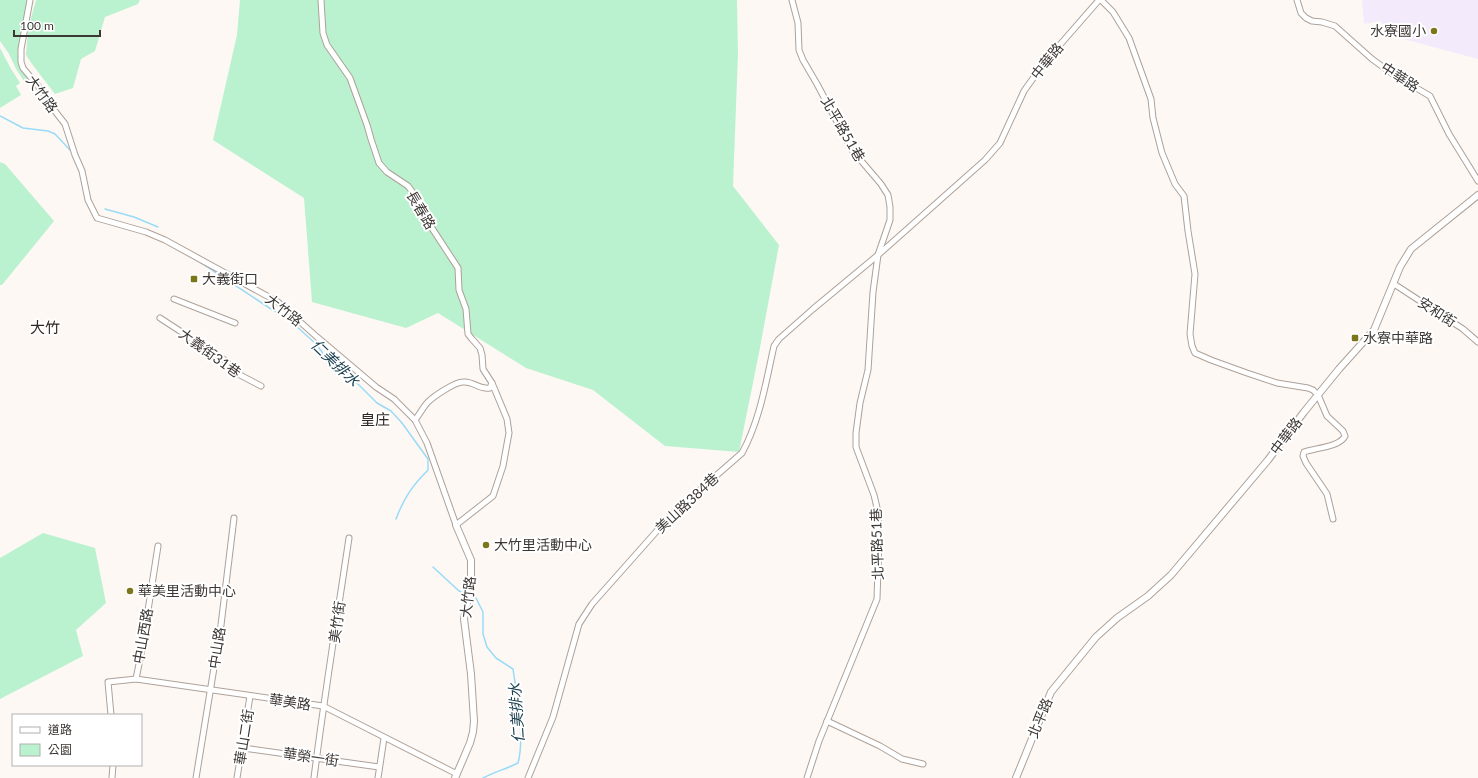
<svg xmlns="http://www.w3.org/2000/svg" width="1478" height="778" viewBox="0 0 1478 778" font-family="Lato,'Noto Sans TC',sans-serif">
<style>
.education{fill:#f3ebfc}
.green{fill:#baf2d0}
.lines{fill:none;stroke-linecap:round;stroke-linejoin:round}
.stream{stroke:#99dbf7;stroke-width:1.5}
.minor-casing{stroke:#aea199;stroke-width:7}
.tertiary-casing{stroke:#aea199;stroke-width:8}
.minor{stroke:#fff;stroke-width:5}
.tertiary{stroke:#fff;stroke-width:6}
.poi-dot{fill:#7c761b;stroke:#fff;stroke-width:1.5}
.labels{text-anchor:middle;stroke-width:4;stroke-linejoin:round;paint-order:stroke}
.poi-label{font-size:14px;fill:#3c3734;stroke:#fff;text-anchor:start}
.street-label{font-size:14px;fill:#3c3734;stroke:#fff}
.neighbourhood-label{font-size:15px;fill:#312721;stroke:#fff}
.water-label{font-size:15px;font-style:italic;fill:#1c4251;stroke:#fff}
</style>
<rect width="100%" height="100%" fill="#fdf8f4"/>
<path class="education" d="M1362,0H1478V59L1407,40L1386,28L1380,21L1364,24Z"/>
<g class="green">
<path d="M0,0H27L19,56L20,62L37,82L33,86L29,79L24,81L16,69L9,54L0,41Z"/>
<path d="M36,0H140L138,4L105,17L95,51L81,59L73,88L55,94L32,64L26,55L28,29Z"/>
<path d="M240,0H737L738,54L733,186L779,245L759,353L739,452L665,446L593,390L526,368L438,313L406,328L312,302L304,198L213,140L237,35Z"/>
<path d="M0,48L10,67L20,83L16,86L21,95L0,108Z"/>
<path d="M0,162L5,164L54,221L2,285H0Z"/>
<path d="M43,533L95,548L106,603L76,630L83,656L0,699V558Z"/>
</g>
<g class="lines">
<g class="stream">
<path d="M0,116L23,128L48,131L55,134L70,150"/>
<path d="M105,209L134,217L158,227"/>
<path d="M200,262L274,311L285,316L316,344L327,359L359,385L377,403L391,411L402,423L428,459V470C412,486 404,498 396,519"/>
<path d="M433,567L459,591L467,595"/>
<path d="M470,596L476,598L483,612V634L487,647L496,658L513,669C517,696 525,737 518,763C506,769 494,772 483,778"/>
</g>
<defs>
<g id="minor">
<path d="M30,0L21,49V62L23,68L43,92L51,106L65,124L75,155L82,171L88,200L97,218L146,232L165,240L278,302L317,337L376,387L394,399L415,420L427,443L456,525L493,496L503,466L509,433L507,419L492,383"/>
<path d="M321,0L323,33L327,45L350,78L367,125L371,139L379,163L387,172L408,186L416,197L428,222L458,268L459,290L466,309L468,334L472,339L480,348L482,355L483,369L492,383L490,388C479,390 474,381 463,382C455,382 434,396 428,402C423,407 420,414 415,420"/>
<path d="M792,0L798,23L799,50L803,60L817,84L852,150L881,184L888,195L890,207V220L878,255L873,292L868,370L860,403L856,433V447L874,495L878,512L879,538L877,599L819,741L807,778"/>
<path d="M1101,0L1113,12L1129,38L1151,99L1153,118L1162,153L1175,184L1184,196L1188,231L1195,274L1190,334L1192,346L1195,353L1211,360L1247,373L1277,383L1308,388L1313,390L1318,395L1327,416L1343,431L1345,436C1340,447 1315,448 1304,452L1303,456L1306,463L1327,494L1333,519"/>
<path d="M1297,0L1301,13L1306,18L1312,21L1322,22L1335,26L1372,59L1394,75L1430,96L1449,134L1478,181"/>
<path d="M1394,284L1463,329L1478,342"/>
<path d="M174,299L235,323"/>
<path d="M160,318L226,361L240,375L261,386"/>
<path d="M136,679L142,649L158,546"/>
<path d="M111,715L108,682L136,679L323,706L457,774"/>
<path d="M827,721L880,746L902,759L923,764"/>
<path d="M243,748L379,767"/>
<path d="M112,778L113,765"/>
<path d="M196,778L221,625L234,518"/>
<path d="M237,778L250,696"/>
<path d="M314,778C324,698 337,618 349,538"/>
<path d="M378,778L384,738"/>
<path d="M528,778L553,717L579,624L592,604L671,515L742,453C760,420 766,382 774,346L779,339L813,309L878,255L985,160L1000,143L1024,91L1044,63L1099,0"/>
</g>
<g id="tertiary">
<path d="M455,778L470,743L473,732L474,721L471,674L464,619L471,583V560L456,525"/>
<path d="M1016,778L1051,692L1096,637L1117,618L1148,596L1171,575L1268,460L1304,412L1339,369L1374,330L1400,267L1411,249L1478,195"/>
</g>
</defs>
<use href="#minor" class="minor-casing"/>
<use href="#tertiary" class="tertiary-casing"/>
<use href="#minor" class="minor"/>
<use href="#tertiary" class="tertiary"/>
</g>
<g class="poi-dot">
<circle cx="1434" cy="31" r="4"/>
<rect x="190" y="275" width="8" height="8" rx="2"/>
<rect x="1351" y="334" width="8" height="8" rx="2"/>
<circle cx="486" cy="545" r="4"/>
<circle cx="130" cy="591" r="4"/>
</g>
<g class="labels">
<g class="poi-label">
<text x="1426" y="36" text-anchor="end">水寮國小</text>
<text x="202" y="284">大義街口</text>
<text x="1363" y="343">水寮中華路</text>
<text x="494" y="550">大竹里活動中心</text>
<text x="138" y="596">華美里活動中心</text>
</g>
<g class="street-label">
<text transform="translate(1047 61) rotate(-51)" y="5">中華路</text>
<text transform="translate(1400 77) rotate(33)" y="5">中華路</text>
<text transform="translate(42 94) rotate(54)" y="5">大竹路</text>
<text transform="translate(843 129) rotate(60)" y="5">北平路51巷</text>
<text transform="translate(421 210) rotate(59)" y="5">長春路</text>
<text transform="translate(284 310) rotate(38)" y="5">大竹路</text>
<text transform="translate(1437 312) rotate(33)" y="5">安和街</text>
<text transform="translate(210 353) rotate(36)" y="5">大義街31巷</text>
<text transform="translate(1286 436) rotate(-53)" y="5">中華路</text>
<text transform="translate(687 503) rotate(-43)" y="5">美山路384巷</text>
<text transform="translate(877 544) rotate(-92)" y="5">北平路51巷</text>
<text transform="translate(468 597) rotate(-83)" y="5">大竹路</text>
<text transform="translate(337 622) rotate(-82)" y="5">美竹街</text>
<text transform="translate(143 636) rotate(-80)" y="5">中山西路</text>
<text transform="translate(217 648) rotate(-81)" y="5">中山路</text>
<text transform="translate(290 702) rotate(8)" y="5">華美路</text>
<text transform="translate(1040 718) rotate(-68)" y="5">北平路</text>
<text transform="translate(244 737) rotate(-81)" y="5">華山二街</text>
<text transform="translate(311 757) rotate(8)" y="5">華榮一街</text>
</g>
<g class="neighbourhood-label">
<text x="45" y="333">大竹</text>
<text x="375" y="425">皇庄</text>
</g>
<g class="water-label">
<text transform="translate(335 363) rotate(44)" y="5">仁美排水</text>
<text transform="translate(517 713) rotate(-94)" y="5">仁美排水</text>
</g>
</g>
<rect x="12" y="714" width="130" height="52" fill="#ffffff" stroke="#b1afae"/>
<rect x="20" y="727" width="20" height="6" fill="#ffffff" stroke="#b1afae"/>
<text x="48" y="734" font-size="12" fill="#3c3734">道路</text>
<rect x="20" y="744" width="20" height="12" fill="#baf2d0" stroke="#b1afae"/>
<text x="48" y="754" font-size="12" fill="#3c3734">公園</text>
<path d="M14 30v6h86v-6" fill="none" stroke="#3c3734" stroke-width="2"/>
<text x="20" y="30" font-size="12" fill="#3c3734" stroke="#ffffff" stroke-width="3" paint-order="stroke">100 m</text>
</svg>
